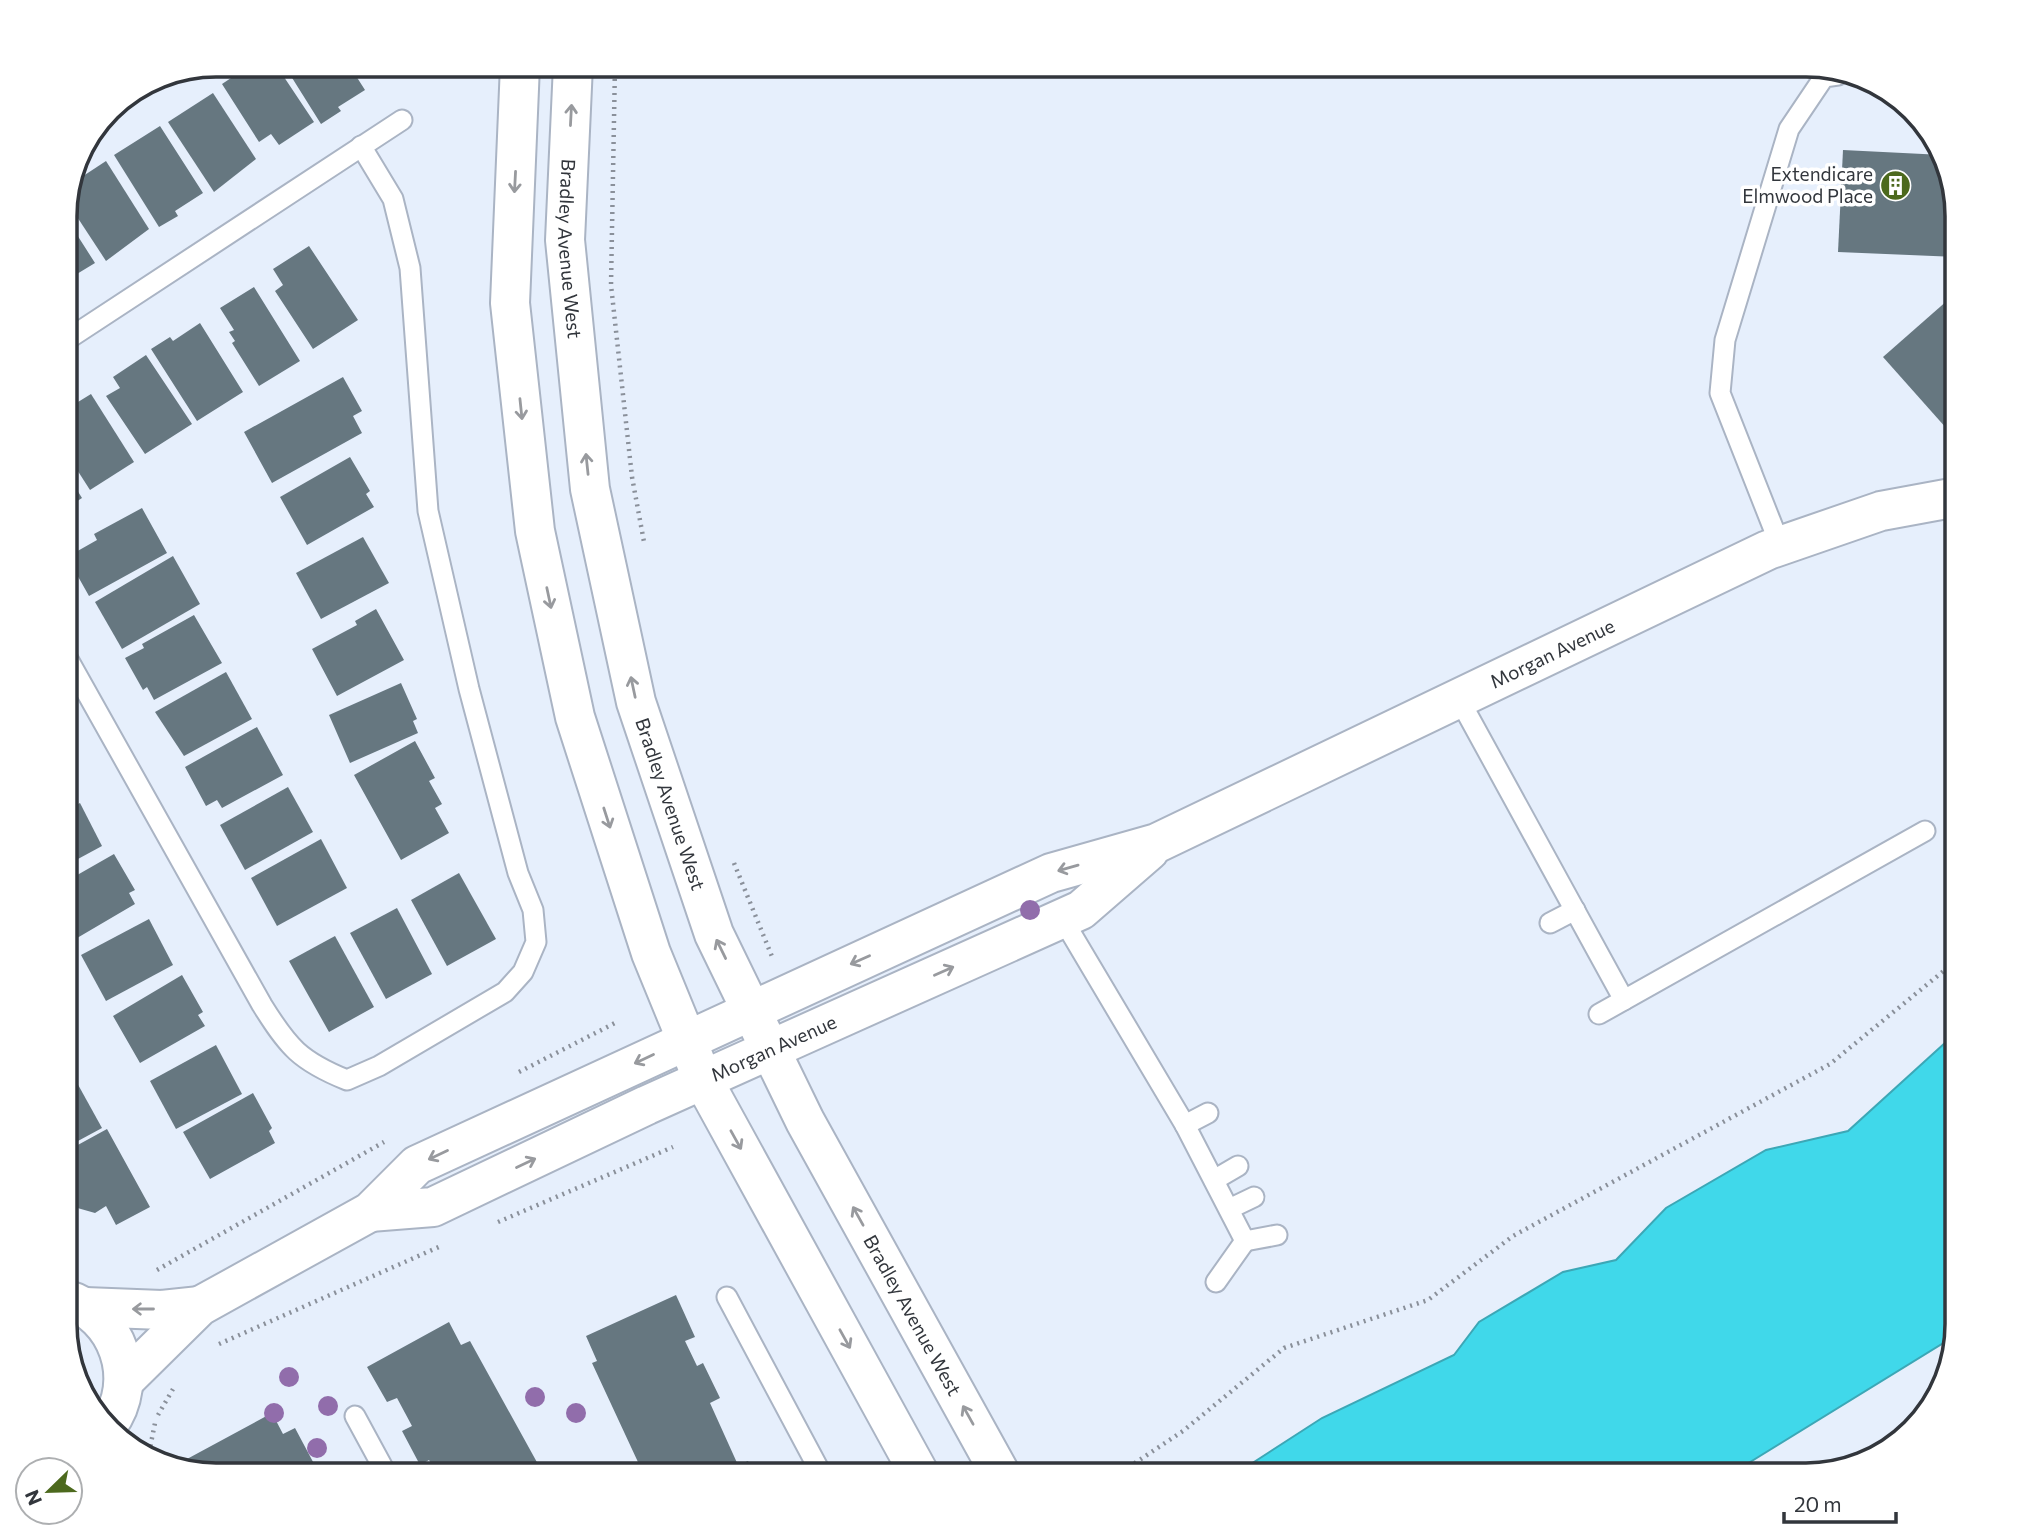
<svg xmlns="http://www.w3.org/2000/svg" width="2022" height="1540" viewBox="0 0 2022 1540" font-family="Commissioner,sans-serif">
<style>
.water{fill:#40d8ea;stroke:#3ca7b6;stroke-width:2}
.building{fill:#667780}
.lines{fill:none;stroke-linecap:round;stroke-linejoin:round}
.service-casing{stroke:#aab4c4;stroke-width:23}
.minor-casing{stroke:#aab4c4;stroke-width:42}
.secondary-casing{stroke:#aab4c4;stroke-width:42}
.path{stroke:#8a909a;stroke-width:4.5;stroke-dasharray:2 5;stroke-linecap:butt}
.service{stroke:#fff;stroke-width:19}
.minor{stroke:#fff;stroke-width:38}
.secondary{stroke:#fff;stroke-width:38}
.tree{fill:#916dab}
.oneway{stroke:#989a9e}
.labels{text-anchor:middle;stroke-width:7;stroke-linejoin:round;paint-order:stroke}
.poi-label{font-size:19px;fill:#32363c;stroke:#fff;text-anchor:end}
.street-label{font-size:19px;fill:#32363c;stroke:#fff}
.rim{fill:none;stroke:#32363c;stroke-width:3.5}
</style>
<rect width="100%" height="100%" fill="#e6effc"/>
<path class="water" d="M1957,1032V1325L1953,1337L1729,1475H1234L1322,1418L1454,1355L1479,1322L1563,1272L1616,1260L1666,1208L1766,1150L1848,1131Z"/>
<g class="building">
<path d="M237,65H276L314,122L279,145L271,134L259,142L222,84L237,74L233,68Z"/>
<path d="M284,65H349L365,90L338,107L341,111L321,124Z"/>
<path d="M213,93L256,159L214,192L168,122Z"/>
<path d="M160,126L203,193L175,211L178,216L159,227L114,155Z"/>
<path d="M1843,150L1943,155L1957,215V257L1838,252Z"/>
<path d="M106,161L149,229L106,261L66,200L71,184Z"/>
<path d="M65,216L95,263L67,280L70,285L65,288Z"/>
<path d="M309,246L358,320L313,349L275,291L283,285L273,269Z"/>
<path d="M254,287L300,361L259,386L232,343L235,341L229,332L234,330L220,308Z"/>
<path d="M1957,292V419L1947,429L1883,357Z"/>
<path d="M200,323L243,392L197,421L151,349L170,337L173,341Z"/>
<path d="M146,355L192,424L145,454L106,396L120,388L113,377Z"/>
<path d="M343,377L362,411L353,416L362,433L272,483L244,432Z"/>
<path d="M91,394L134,462L90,490L65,451V410Z"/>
<path d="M350,457L370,491L366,494L374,507L307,545L280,497Z"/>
<path d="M65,471L82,498L65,509Z"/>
<path d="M142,508L167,553L89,596L67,557L97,540L94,534Z"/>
<path d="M363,537L389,583L321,619L296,573Z"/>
<path d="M173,556L200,604L122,649L95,602Z"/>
<path d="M376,609L404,660L337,696L312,649L357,625L355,621Z"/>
<path d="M194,615L222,663L154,700L147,687L143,690L125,658L144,648L142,644Z"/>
<path d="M226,672L252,719L184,756L155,712Z"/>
<path d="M401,683L417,719L413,721L418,733L350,763L329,715Z"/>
<path d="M257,727L283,775L222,808L217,800L206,806L185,767Z"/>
<path d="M415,741L435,778L429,781L442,804L435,808L449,833L401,860L354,775Z"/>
<path d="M65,770L73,783L65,788Z"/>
<path d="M288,787L313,832L245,870L220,825Z"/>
<path d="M80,803L102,846L65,866V811Z"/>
<path d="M321,839L347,888L277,926L251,878Z"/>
<path d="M114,854L135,890L129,893L135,904L72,941L65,928V882Z"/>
<path d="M459,873L496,939L447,966L411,900Z"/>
<path d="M397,908L432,974L386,999L350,933Z"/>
<path d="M149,919L173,965L106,1001L81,955Z"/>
<path d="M335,936L374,1007L329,1032L289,961Z"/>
<path d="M182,975L203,1012L198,1015L205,1026L140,1063L113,1016Z"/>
<path d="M216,1045L242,1094L176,1129L150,1081Z"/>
<path d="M76,1081L102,1128L65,1148V1087Z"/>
<path d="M253,1093L272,1128L269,1131L275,1143L210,1179L183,1132Z"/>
<path d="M107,1129L150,1207L116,1225L106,1206L95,1213L74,1207L68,1196L65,1197V1152Z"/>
<path d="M676,1295L695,1337L685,1341L697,1366L703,1363L720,1398L710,1403L738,1465L748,1461L754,1475H644L592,1363L597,1361L586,1336Z"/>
<path d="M449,1322L461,1345L470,1341L544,1475H438L429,1460L420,1465L402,1431L412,1426L397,1398L387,1402L367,1367Z"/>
<path d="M272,1413L283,1434L295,1428L320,1475H215L191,1467L187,1459Z"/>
</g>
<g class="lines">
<defs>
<g id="service">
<path d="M65,341L402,120"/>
<path d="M1780,545L1720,393L1725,340L1789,129L1824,77L1838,75"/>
<path d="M65,654L262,1005C288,1047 300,1061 347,1080L379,1066L505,992L523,972L536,942L533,910L518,873L469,689L428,511L410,268L393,199L361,146"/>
<path d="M1459,699L1624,1000L1925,831"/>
<path d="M1062,918L1185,1125L1245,1241L1216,1282"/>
<path d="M1550,923L1575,910"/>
<path d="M1599,1014L1624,1000"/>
<path d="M1185,1125L1208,1113"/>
<path d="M1214,1180L1238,1166"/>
<path d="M1229,1209L1254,1197"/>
<path d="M1245,1241L1277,1235"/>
<path d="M727,1297L822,1475"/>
<path d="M355,1416L387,1475"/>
</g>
<g id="minor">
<path id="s1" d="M370,1212L433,1207L647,1105L1081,910L1149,851"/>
<path d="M65,1299C118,1314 141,1381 108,1425"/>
<path d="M85,1307L162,1310L200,1306"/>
<path id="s2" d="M124,1381L200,1306L370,1212L417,1165L1051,873L1157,843L1768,550L1881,511L1957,497"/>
</g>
<g id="secondary">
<path d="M520,65L510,303L535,531L575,717L651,953L703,1080L920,1475"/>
<path id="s3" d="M573,65L565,240L590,489L636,702L714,934L805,1121L1001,1475"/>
</g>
</defs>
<use href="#service" class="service-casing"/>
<use href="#minor" class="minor-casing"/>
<use href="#secondary" class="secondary-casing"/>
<g class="path">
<path d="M615,65L611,285L632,477L644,542"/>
<path d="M734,863L773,959"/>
<path d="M519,1072L615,1023"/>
<path d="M498,1222L673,1147"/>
<path d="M65,1256L74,1262"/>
<path d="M157,1270L384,1142"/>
<path d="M219,1344L441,1246"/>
<path d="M158,1415L173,1389"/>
<path d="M149,1453L155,1423"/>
<path d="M1117,1475L1183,1431L1284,1348L1428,1300L1513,1236L1830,1064L1957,960"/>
</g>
<use href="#service" class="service"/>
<use href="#minor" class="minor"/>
<use href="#secondary" class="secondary"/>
</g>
<g class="tree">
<circle cx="1030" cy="910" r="10"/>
<circle cx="289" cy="1377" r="10"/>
<circle cx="535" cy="1397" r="10"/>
<circle cx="328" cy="1406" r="10"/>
<circle cx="274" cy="1413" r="10"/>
<circle cx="576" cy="1413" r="10"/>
<circle cx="317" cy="1448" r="10"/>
</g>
<defs><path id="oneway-shaft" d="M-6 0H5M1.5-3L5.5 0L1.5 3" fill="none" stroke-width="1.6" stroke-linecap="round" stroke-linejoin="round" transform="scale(1.75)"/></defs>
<g class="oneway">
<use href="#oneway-shaft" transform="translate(571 115) rotate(-87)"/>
<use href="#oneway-shaft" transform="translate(515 182) rotate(93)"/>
<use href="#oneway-shaft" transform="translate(521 409) rotate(84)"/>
<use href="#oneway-shaft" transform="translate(587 464) rotate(-96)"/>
<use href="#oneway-shaft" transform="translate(549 598) rotate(78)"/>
<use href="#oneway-shaft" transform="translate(633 687) rotate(-102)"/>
<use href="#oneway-shaft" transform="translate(607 818) rotate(72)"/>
<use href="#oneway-shaft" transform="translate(1068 868) rotate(164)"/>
<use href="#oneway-shaft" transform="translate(721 949) rotate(-116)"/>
<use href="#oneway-shaft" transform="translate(860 960) rotate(156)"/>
<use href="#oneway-shaft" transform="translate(944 971) rotate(-24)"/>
<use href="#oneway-shaft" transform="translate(644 1059) rotate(155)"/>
<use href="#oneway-shaft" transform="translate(736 1140) rotate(61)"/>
<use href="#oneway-shaft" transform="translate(438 1155) rotate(155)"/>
<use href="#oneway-shaft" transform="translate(526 1163) rotate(-25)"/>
<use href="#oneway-shaft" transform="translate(858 1216) rotate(-119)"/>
<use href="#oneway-shaft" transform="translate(143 1309) rotate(-180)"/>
<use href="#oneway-shaft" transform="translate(845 1339) rotate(61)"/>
<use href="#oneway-shaft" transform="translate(968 1415) rotate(-119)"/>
</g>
<defs>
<symbol id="building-disc" viewBox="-11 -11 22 22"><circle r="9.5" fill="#4c691d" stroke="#fff"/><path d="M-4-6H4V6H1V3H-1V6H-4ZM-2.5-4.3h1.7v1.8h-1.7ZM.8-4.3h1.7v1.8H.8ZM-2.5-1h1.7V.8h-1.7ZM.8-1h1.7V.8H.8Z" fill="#fff"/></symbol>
</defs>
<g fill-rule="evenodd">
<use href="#building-disc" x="1878" y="168" width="35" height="35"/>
</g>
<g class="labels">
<g class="poi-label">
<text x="1873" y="181">Extendicare<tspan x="1873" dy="22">Elmwood Place</tspan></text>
</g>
<g class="street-label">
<text dy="7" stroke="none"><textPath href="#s3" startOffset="184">Bradley Avenue West</textPath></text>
<text dy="7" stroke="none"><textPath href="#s2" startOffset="1614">Morgan Avenue</textPath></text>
<text dy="7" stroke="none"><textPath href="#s3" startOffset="751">Bradley Avenue West</textPath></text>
<text dy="7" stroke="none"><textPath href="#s1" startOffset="439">Morgan Avenue</textPath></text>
<text dy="7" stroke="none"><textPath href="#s3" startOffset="1318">Bradley Avenue West</textPath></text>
</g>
</g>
<path d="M0 0H2022V1540H0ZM216 77H1806A139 139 0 0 1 1945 216V1324A139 139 0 0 1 1806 1463H216A139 139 0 0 1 77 1324V216A139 139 0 0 1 216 77Z" fill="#fff" fill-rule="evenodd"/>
<path class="rim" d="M216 77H1806A139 139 0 0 1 1945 216V1324A139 139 0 0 1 1806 1463H216A139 139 0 0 1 77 1324V216A139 139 0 0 1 216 77Z"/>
<g transform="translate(49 1491) rotate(247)"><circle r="33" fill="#ffffff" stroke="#adafb1" stroke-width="2"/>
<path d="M0-5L12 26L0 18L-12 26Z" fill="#4c691d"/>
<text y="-10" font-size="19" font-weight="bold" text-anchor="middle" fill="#32363c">N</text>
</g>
<path d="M1784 1512v10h112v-10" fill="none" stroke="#32363c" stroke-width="3.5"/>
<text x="1794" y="1512" font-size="21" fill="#32363c" stroke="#ffffff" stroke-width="5" paint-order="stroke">20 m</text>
</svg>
